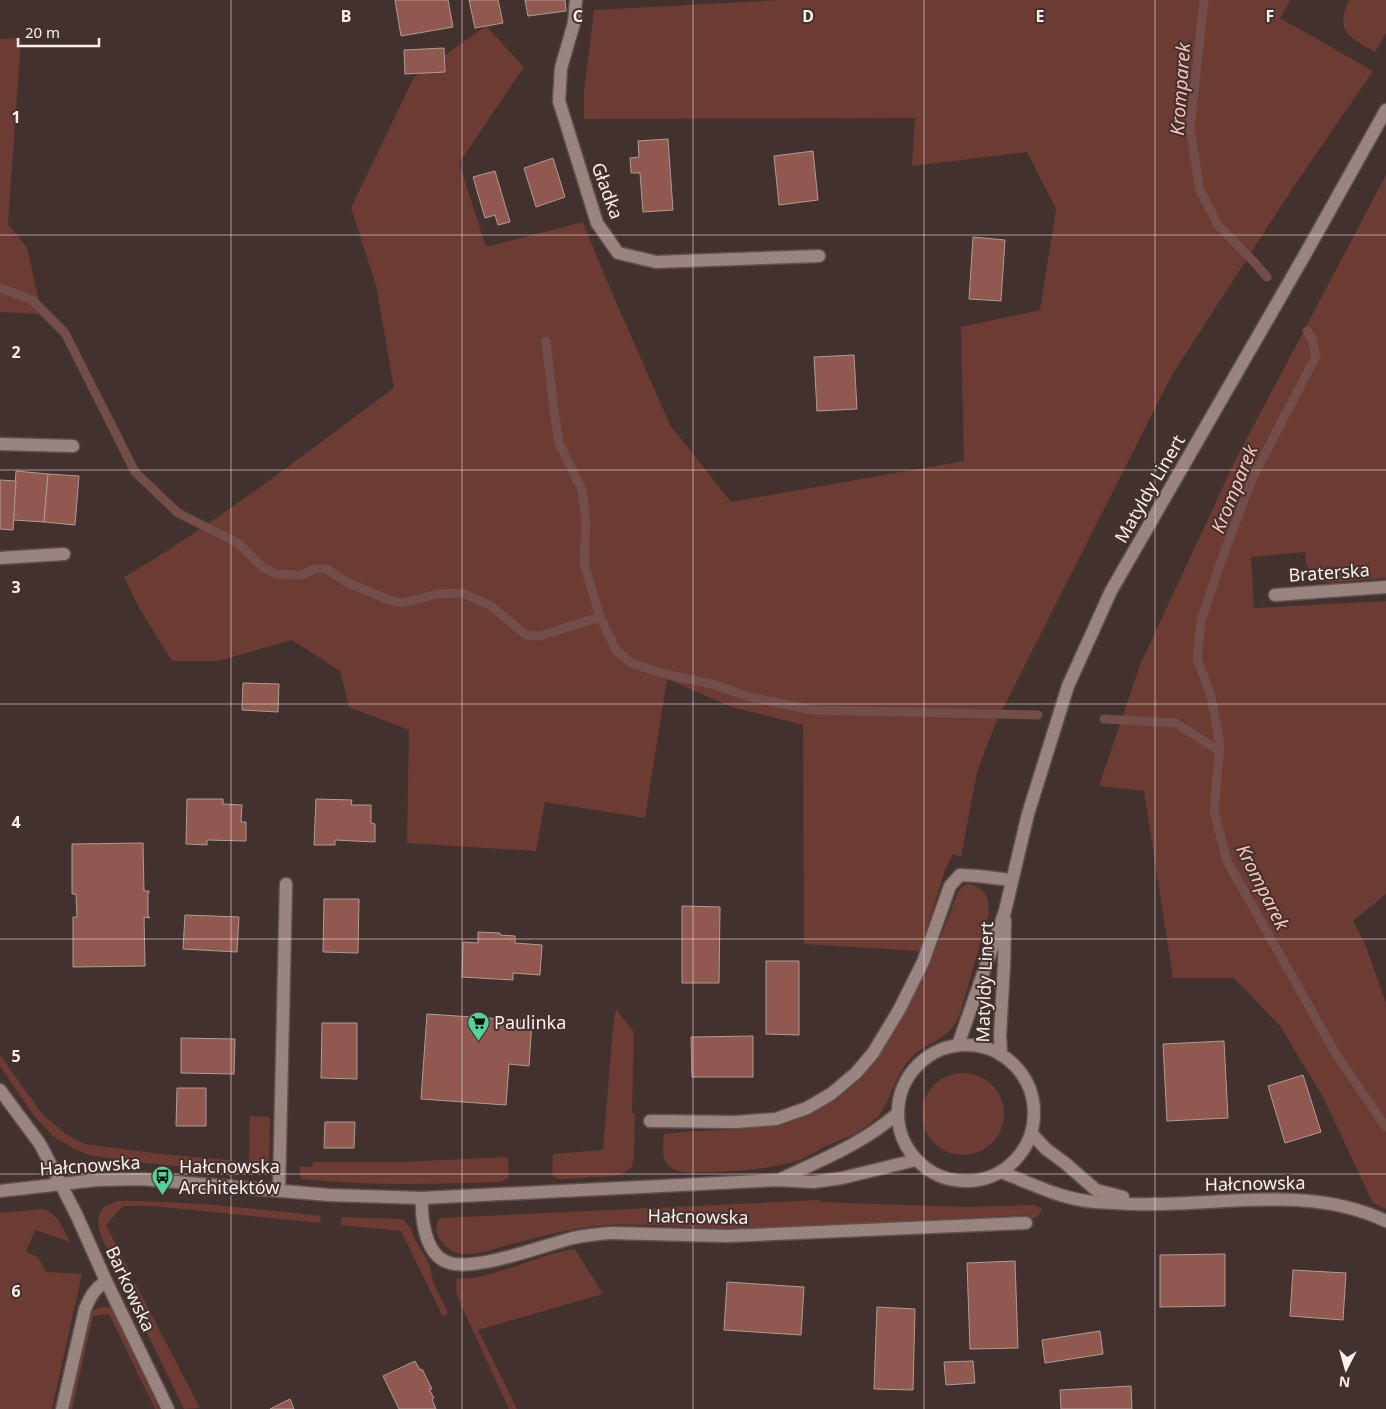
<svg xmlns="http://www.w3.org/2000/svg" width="1386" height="1409" viewBox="0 0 1386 1409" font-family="'Noto Sans',sans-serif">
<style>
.green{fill:#6c3c34}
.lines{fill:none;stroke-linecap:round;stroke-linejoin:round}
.stream{stroke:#724d4a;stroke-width:9}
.building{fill:#90584e;stroke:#b09b97}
.minor-casing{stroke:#60514e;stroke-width:15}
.minor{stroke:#998480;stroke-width:12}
.grid{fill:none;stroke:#fbefed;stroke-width:1;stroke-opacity:0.55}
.labels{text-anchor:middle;stroke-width:4;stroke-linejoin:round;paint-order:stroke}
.street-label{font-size:18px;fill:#fbefed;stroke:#43312e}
.poi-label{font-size:18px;fill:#fbefed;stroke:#43312e;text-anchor:start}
.water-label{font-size:19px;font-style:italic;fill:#f9c3b9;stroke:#43312e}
.grid-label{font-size:16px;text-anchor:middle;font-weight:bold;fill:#fbefed;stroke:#43312e;stroke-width:4;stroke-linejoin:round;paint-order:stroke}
</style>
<rect width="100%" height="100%" fill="#43312e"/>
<g class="green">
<path d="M781,0H1290L1280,18L1373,71L1294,186L1172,375L996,722L977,772L961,857L953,854L945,870L920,951L804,944L803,725L732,707L667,679L645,818L545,802L536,851L407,843L409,730L349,707L340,671L292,640L218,661H172L138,606L124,577C219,522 305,453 394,388L376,285L351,208L414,77L486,26L524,67L459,163L486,247L583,222L606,279L670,425L731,502L964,461L961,327L1040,310L1056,209L1027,152L912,166L915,118L584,119V92L594,10Z"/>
<path d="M1349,0H1386V33L1375,52C1350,38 1334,31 1349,0Z"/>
<path d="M21,38L8,224L27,248L42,314L0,312V39Z"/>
<path d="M1386,175V578L1329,583L1317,580L1310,572L1306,563L1305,552L1251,557L1254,608L1386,601V894L1353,921L1365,944L1386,1003V1209L1373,1203L1324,1099L1280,1026L1234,978H1173L1144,791L1099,786L1140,665L1236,459Z"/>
<path d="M969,884C985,888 989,897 989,913L960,1014C956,1021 954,1028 947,1033C936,1043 920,1047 910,1059C896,1074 893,1092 883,1109C879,1117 871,1123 864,1128C851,1138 835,1141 820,1149C816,1151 814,1154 810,1155C785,1169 734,1172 705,1172C694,1172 678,1175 669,1166C660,1157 663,1145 664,1134L692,1131L733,1130L779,1126L811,1114L836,1100L861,1079L877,1057L904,1016L929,966L958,892L963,886Z"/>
<path d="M616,1009L634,1032L632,1113H635L634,1157L632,1166L627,1171L620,1175L612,1176L562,1179L555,1178L552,1174L553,1154L603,1150L613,1027Z"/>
<path d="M0,1055L43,1115L66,1134L84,1144L161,1154L249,1162L250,1116L270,1117L269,1163C266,1170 262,1172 256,1174L126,1161L90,1155L74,1149L53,1136L34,1116L0,1066Z"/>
<circle cx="963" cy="1114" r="41"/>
<path d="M508,1157L509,1177L505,1180L501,1182C434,1184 368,1186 301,1179L299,1167H312L314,1162H401Z"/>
<path d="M820,1200V1202L967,1207L1033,1205L1042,1208L1038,1217L1030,1219V1215C928,1220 826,1227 725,1228C686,1228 646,1223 608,1225C575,1227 543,1236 512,1244C497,1248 479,1255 464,1254C446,1253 429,1234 440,1218Z"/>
<path d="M118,1201C186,1200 254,1209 321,1216L320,1223L154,1206H123L106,1225L130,1273L125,1274C113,1260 87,1225 104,1207C108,1204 113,1203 118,1201Z"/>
<path d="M44,1209C59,1216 63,1228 70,1242L35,1230L26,1252L38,1257L46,1272L82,1274L52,1409H0V1213Z"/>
<path d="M341,1217L403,1219L411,1229L415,1240L426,1258L430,1266L433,1282L448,1313L443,1317L401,1231L341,1225Z"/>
<path d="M575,1249L603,1294L478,1330L517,1409H509L462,1307L456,1292L457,1278C474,1283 529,1261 548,1255C557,1252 566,1251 575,1249Z"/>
<path d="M135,1283L200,1408L184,1409L147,1333L133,1302V1287Z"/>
<path d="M105,1307L111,1308L159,1409H155L109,1314L93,1316L72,1409H69L91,1312L98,1308Z"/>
</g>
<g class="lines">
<g class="stream">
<path d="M1204,0L1190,128L1200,190L1218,225L1254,262L1267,277"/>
<path d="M0,288L32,300L65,333L135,472L178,513L238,543L262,567L276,574L301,575L315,569H326L346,582L389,600L403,603L437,594L463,593L491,606L526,635L540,636L600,617L616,650L631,663L665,674L712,684L750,697L812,710L1038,715"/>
<path d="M1307,331L1312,339L1316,356L1253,477L1221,561L1201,621L1197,659L1211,696L1220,745L1214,811L1227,861L1336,1054L1386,1127"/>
<path d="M546,341L554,411L559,443L582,490L586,523L584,563L600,617"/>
<path d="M1104,719L1176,723L1219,751"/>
</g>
</g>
<g class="building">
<path d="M395,0H448L453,27L401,36Z"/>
<path d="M469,0H498L503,23L475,28Z"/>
<path d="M525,0H565L566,11L528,16Z"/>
<path d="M444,48L445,72L405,74L404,50Z"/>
<path d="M668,139L673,210L643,212L640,173H631L630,158L639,157L638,141Z"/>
<path d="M813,151L818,200L779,205L774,156Z"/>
<path d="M553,158L565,197L536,207L524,168Z"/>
<path d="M495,171L510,222L498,225L495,215L485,218L473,177Z"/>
<path d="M973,237L1005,240L1001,301L969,299Z"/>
<path d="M854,355L857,409L817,411L814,357Z"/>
<path d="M16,471L48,474L44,522L13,520Z"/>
<path d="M48,474L79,476L75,525L44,522Z"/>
<path d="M0,480L16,481L13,530L0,529Z"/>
<path d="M243,683L279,684L278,712L242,710Z"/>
<path d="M187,799H223V804L242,805L241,822H246V841L207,840V845L186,844Z"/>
<path d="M316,799L352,800L351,805H371V823L375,824V842L335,840V845H314Z"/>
<path d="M143,843L144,891H149V893H148V916L150,918L144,917L145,966L73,967V917H77L76,894H72V844Z"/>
<path d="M324,899H359L358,953L323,952Z"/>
<path d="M682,906L720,907L719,983H682Z"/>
<path d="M185,915L239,917L237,952L183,949Z"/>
<path d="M478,932L500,933V935L515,936V943L542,945L540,975L513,973V980L462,977L463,942L478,943Z"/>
<path d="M766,961H799V1035L766,1034Z"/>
<path d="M427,1014L532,1021L529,1066L509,1064L506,1105L421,1099Z"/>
<path d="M322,1023H357V1079L321,1078Z"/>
<path d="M753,1036V1077H692L691,1037Z"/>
<path d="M181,1038L235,1039L234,1074L181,1073Z"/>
<path d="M1224,1041L1228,1118L1167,1121L1163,1044Z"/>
<path d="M1303,1075L1321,1132L1285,1143L1268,1086Z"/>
<path d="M177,1088H206V1126H176Z"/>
<path d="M325,1122H355L354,1148H324Z"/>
<path d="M1225,1254V1306L1160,1307V1255Z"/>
<path d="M1015,1261L1018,1348L970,1349L967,1263Z"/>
<path d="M1293,1270L1346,1273L1343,1320L1290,1316Z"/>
<path d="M727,1282L804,1287L801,1335L724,1330Z"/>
<path d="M877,1307L915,1309L913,1390L874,1389Z"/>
<path d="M1100,1331L1103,1354L1045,1363L1042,1340Z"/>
<path d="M415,1361L420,1370L422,1369L432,1389H429L434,1398L432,1399L436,1409H399L383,1376Z"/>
<path d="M973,1361L975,1383L946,1385L944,1362Z"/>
<path d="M1131,1386L1132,1409H1061L1060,1390Z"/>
<path d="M290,1399L294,1409H270Z"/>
</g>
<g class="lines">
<defs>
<g id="minor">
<path d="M576,0L574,23L561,68L559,101L597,223L618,253L656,262L819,256"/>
<path d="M0,444L73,446"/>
<path d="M0,558L64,554"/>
<path d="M1275,595L1386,587"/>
<path d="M958,1045L1005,911L1028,814L1068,686L1111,591L1307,251L1386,110"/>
<circle cx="966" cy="1113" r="68"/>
<path d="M1001,1055L1000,1035L1004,965L1005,920"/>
<path d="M0,1090L40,1144L51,1165L77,1216L106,1281L168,1409"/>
<path d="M650,1121L735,1122L776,1119L807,1108L831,1094L856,1073L873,1053L899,1010L923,962L950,886L960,875L978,876L1011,880"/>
<path d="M1031,1133L1046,1149L1065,1163L1096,1190L1123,1197"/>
<path d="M1001,1172C1033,1184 1060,1199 1095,1202C1114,1203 1133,1205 1152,1204C1231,1204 1311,1186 1386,1221"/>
<path d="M781,1179C823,1159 861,1145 898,1113"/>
<path d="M279,1190L286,884"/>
<path d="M0,1191L97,1180L141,1179L329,1195L422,1198L779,1180L813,1182L842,1178L916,1160"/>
<path d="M422,1198C421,1218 425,1254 447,1262C473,1273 544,1245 573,1238C586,1235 599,1234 611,1233L727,1236L1026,1223"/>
<path d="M62,1409L85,1309C91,1295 94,1290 106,1281"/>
</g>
</defs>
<use href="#minor" class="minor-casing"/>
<use href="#minor" class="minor"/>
</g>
<path class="grid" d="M231,0V1409M462,0V1409M693,0V1409M924,0V1409M1155,0V1409M0,235H1386M0,470H1386M0,704H1386M0,939H1386M0,1174H1386"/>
<defs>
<symbol id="supermarket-pin" viewBox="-11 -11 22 30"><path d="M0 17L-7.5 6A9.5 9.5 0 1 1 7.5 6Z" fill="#52d397" stroke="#43312e"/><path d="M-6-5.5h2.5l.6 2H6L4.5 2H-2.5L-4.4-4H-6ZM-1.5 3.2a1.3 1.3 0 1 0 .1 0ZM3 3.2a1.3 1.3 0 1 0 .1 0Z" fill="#111"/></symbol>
<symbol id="bus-pin" viewBox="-11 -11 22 30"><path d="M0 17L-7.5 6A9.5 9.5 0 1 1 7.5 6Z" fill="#52d397" stroke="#43312e"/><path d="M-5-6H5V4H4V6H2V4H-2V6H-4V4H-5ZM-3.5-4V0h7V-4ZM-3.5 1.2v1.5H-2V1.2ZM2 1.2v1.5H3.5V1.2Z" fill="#111"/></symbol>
</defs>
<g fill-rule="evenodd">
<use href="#supermarket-pin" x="466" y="1010" width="25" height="34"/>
<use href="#bus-pin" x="150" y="1164" width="25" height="34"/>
</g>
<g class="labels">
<g class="street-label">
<text transform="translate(607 191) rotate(70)" y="6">Gładka</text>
<text transform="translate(1150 489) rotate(-60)" y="6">Matyldy Linert</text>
<text transform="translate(1329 573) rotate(-4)" y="6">Braterska</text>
<text transform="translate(985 982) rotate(-88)" y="6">Matyldy Linert</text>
<text transform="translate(90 1166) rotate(-4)" y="6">Hałcnowska</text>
<text transform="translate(1255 1184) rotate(-1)" y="6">Hałcnowska</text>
<text transform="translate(698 1217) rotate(1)" y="6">Hałcnowska</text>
<text transform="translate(130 1289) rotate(65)" y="6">Barkowska</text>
</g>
<g class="poi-label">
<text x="494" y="1029">Paulinka</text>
<text x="179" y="1173">Hałcnowska<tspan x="179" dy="21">Architektów</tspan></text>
</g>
<g class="water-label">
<text transform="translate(1180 89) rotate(-86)" y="7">Kromparek</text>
<text transform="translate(1234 489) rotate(-68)" y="7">Kromparek</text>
<text transform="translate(1263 887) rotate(63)" y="7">Kromparek</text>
</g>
</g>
<g class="grid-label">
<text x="346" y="22">B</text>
<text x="578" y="22">C</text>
<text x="808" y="22">D</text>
<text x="1040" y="22">E</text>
<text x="1270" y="22">F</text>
<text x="16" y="123">1</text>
<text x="16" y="358">2</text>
<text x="16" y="593">3</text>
<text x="16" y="828">4</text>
<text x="16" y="1062">5</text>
<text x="16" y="1297">6</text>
</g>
<g transform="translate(1346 1369) rotate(186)" stroke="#43312e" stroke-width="4" paint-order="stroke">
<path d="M0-4L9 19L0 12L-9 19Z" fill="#fbefed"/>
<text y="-8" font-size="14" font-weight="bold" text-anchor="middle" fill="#fbefed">N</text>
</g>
<path d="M18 38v8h81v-8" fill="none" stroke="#fbefed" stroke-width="2.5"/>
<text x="25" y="38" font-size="15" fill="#fbefed" stroke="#43312e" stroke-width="4" paint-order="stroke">20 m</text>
</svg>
